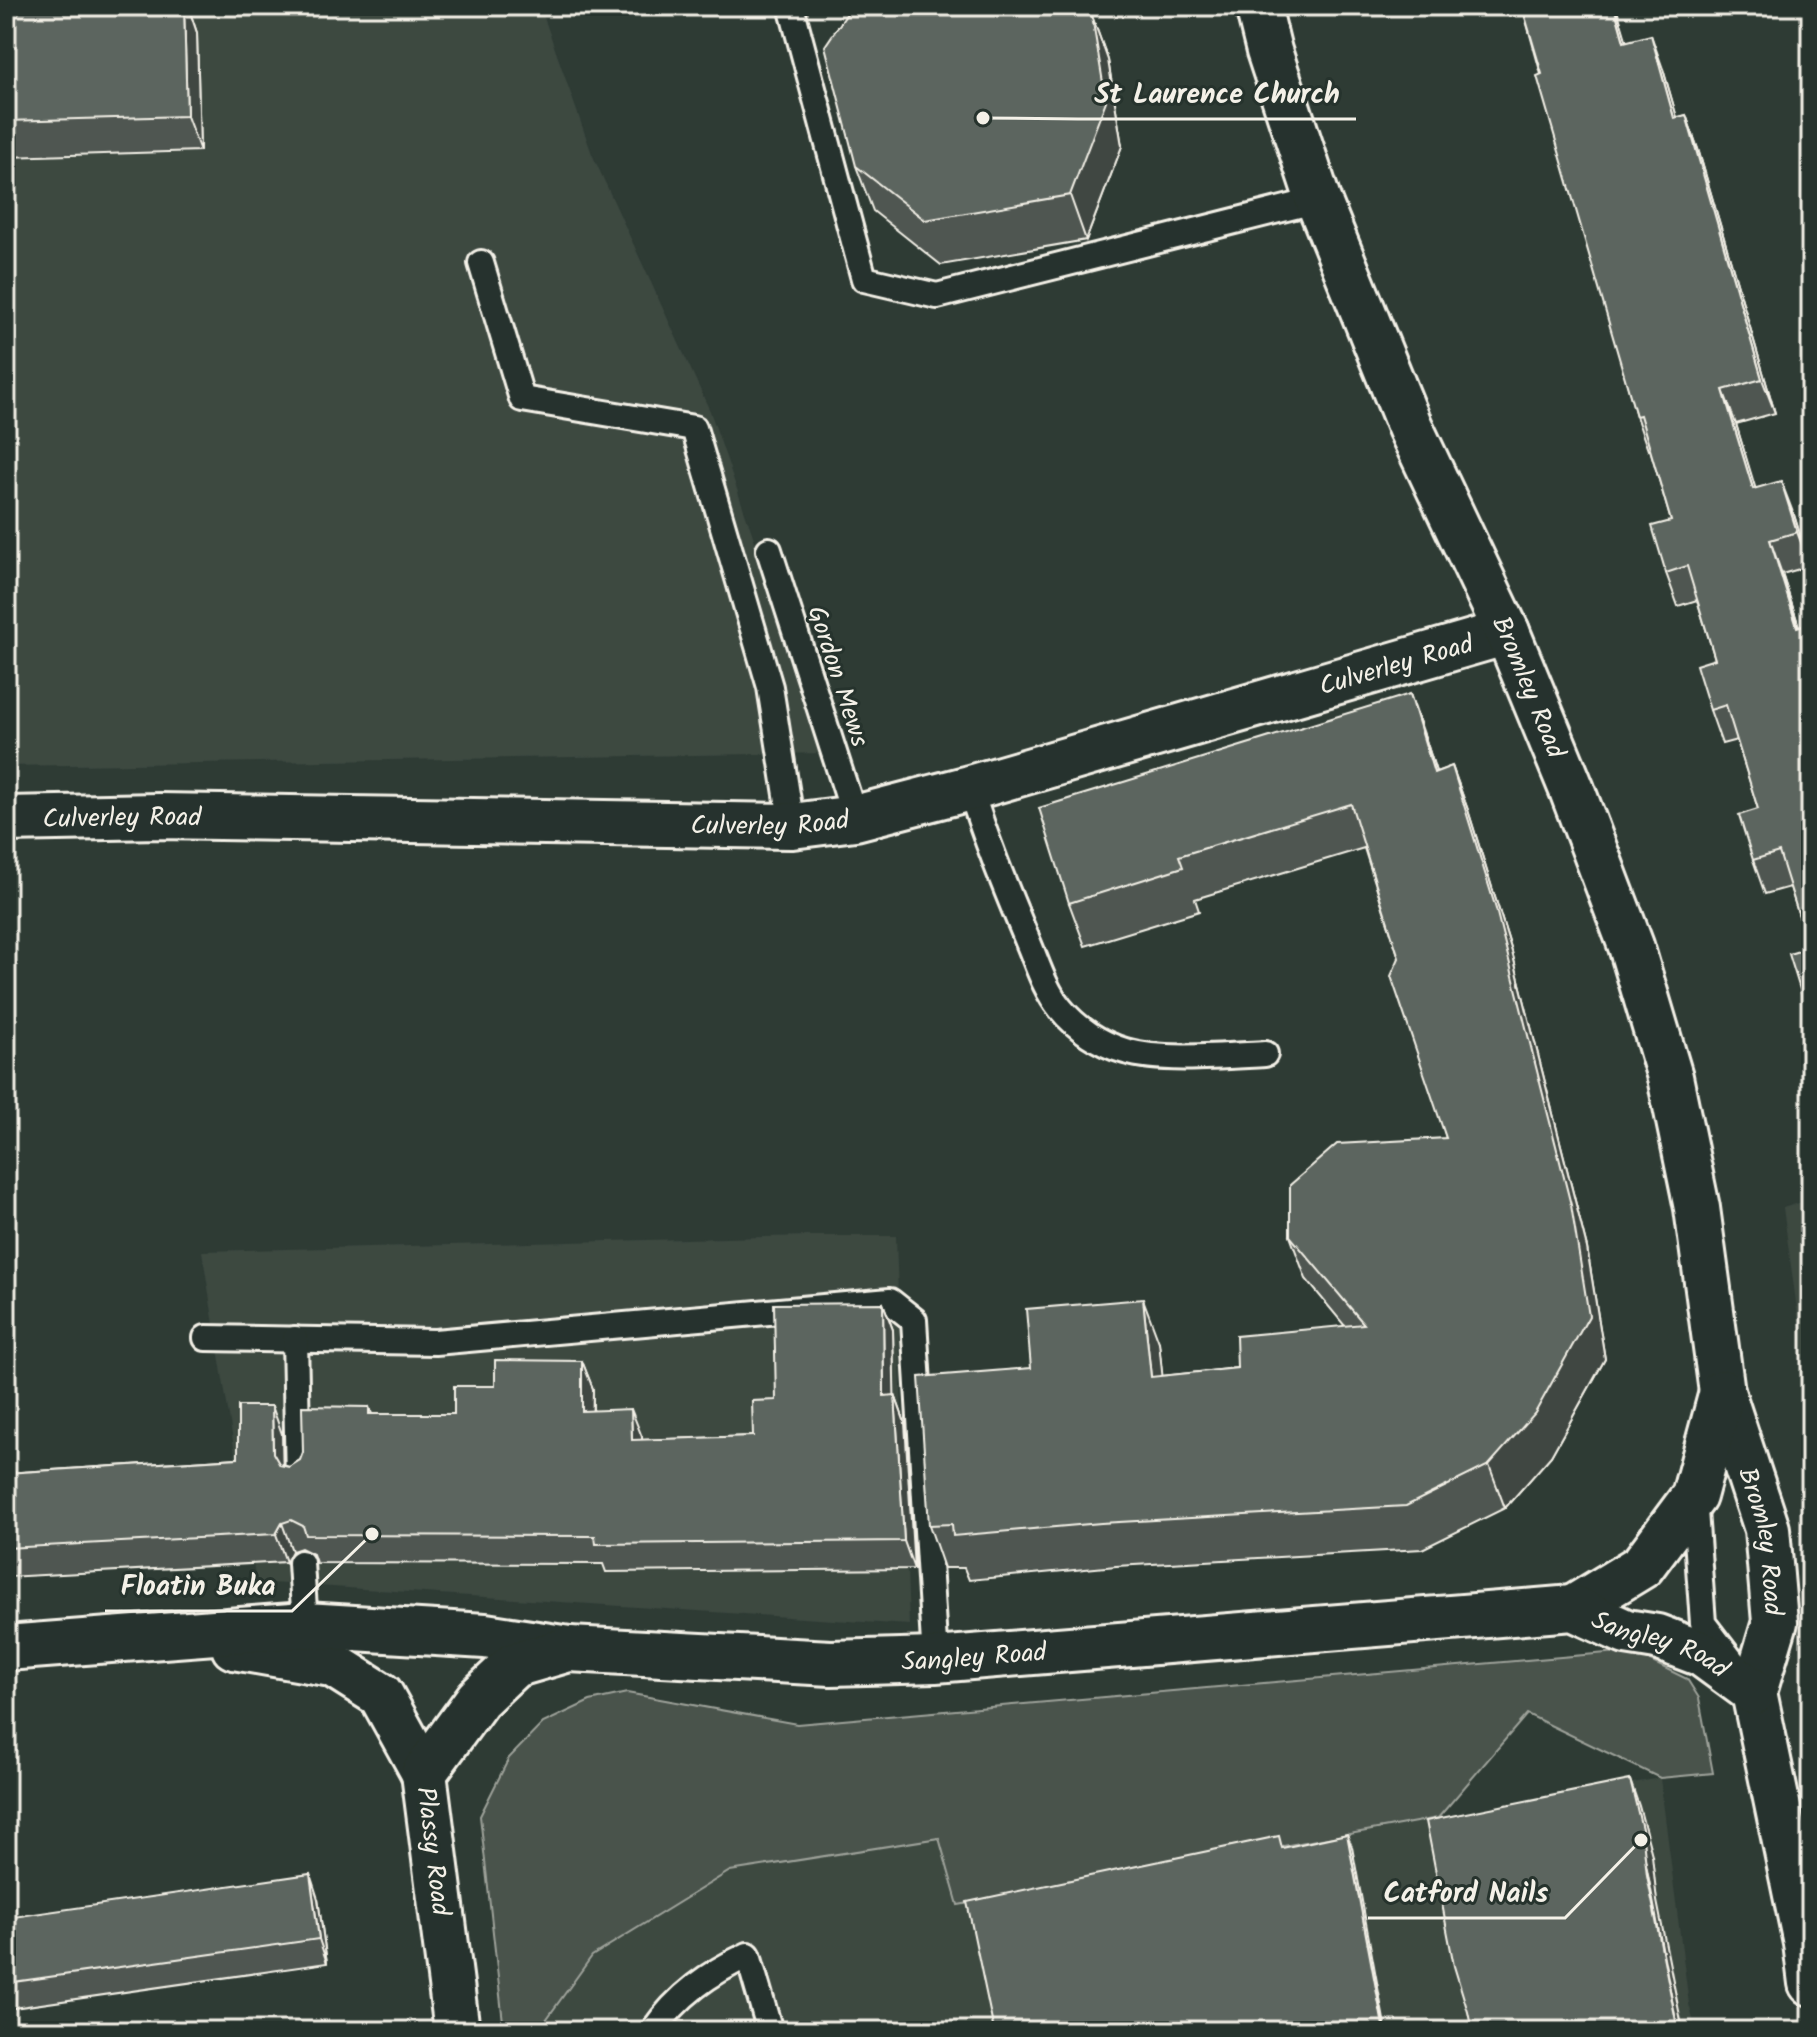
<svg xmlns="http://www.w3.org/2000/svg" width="1817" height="2037" viewBox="0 0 1817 2037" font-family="Kalam,sans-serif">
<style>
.built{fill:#3c4841}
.green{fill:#48524c;stroke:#9ea29a;stroke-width:2}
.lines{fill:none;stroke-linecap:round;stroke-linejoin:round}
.service-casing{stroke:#f4f1e8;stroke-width:30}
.minor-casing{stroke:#f4f1e8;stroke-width:50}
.tertiary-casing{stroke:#f4f1e8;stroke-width:50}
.trunk-casing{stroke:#f4f1e8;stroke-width:50}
.service{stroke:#26332d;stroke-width:24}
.minor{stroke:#26332d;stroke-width:44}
.tertiary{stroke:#26332d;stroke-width:44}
.trunk{stroke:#26332d;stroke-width:44}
.wall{fill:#4f5751;stroke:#f4f1e8;stroke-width:2}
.shaded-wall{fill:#404742;stroke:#f4f1e8;stroke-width:2}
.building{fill:#5c655e;stroke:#f4f1e8;stroke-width:2}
.labels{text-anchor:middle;stroke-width:6;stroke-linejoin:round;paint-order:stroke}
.street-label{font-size:26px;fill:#f4f1e8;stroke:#26332d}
.leader{fill:none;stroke:#f4f1e8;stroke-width:3}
.callout-dot{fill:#f4f1e8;stroke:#26332d;stroke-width:3}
.callout-label{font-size:28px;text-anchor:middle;font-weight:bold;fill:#f4f1e8;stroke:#26332d;stroke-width:6;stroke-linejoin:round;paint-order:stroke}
</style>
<rect width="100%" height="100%" fill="#2e3b34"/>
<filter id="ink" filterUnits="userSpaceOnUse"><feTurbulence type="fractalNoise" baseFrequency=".0125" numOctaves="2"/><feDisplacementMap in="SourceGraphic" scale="16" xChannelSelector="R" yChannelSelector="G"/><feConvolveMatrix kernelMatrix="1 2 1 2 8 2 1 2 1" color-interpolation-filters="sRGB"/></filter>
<g filter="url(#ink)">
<g class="built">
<path d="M6,6H540L592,154L710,411L828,753L6,766Z"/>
<path d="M1811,1199V1412L1783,1208Z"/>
<path d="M808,1236H896L909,1625L256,1582L202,1251Z"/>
<path d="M1660,1778L1689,2004L1696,2031H538L592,1956L730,1871L939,1838L959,1905Z"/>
</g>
<path class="green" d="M1630,1651L1687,1679L1699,1698L1713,1773L1660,1778L1527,1714L1438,1818L958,1905L939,1838L730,1871L592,1956L538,2031H504L480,1816L509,1758L543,1723L590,1701L627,1693L797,1724Z"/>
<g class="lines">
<defs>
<g id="service">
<path d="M791,6L864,279L937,296L1318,200"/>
<path d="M481,263L522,399L694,428L770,687L792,826"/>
<path d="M769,550L855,818"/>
<path d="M970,788C986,841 1007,891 1028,942C1037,963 1045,990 1060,1008C1076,1028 1100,1044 1125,1051C1162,1062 1226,1056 1265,1054"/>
<path d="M206,1338L435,1342L890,1301L914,1320L935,1660"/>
<path d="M295,1339L298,1480"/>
<path d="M1694,1496L1703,1623L1732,1661"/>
<path d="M301,1563L305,1625"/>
<path d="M653,2031C678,1995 709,1973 748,1955L770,2031"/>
</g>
<g id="minor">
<path id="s1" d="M6,819L159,816L792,826L855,818L970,788L1507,632"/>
</g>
<g id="tertiary">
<path d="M234,1647L332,1664L381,1695L424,1773"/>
<path d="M6,1648L305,1625L485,1636L569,1649"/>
</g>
<g id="trunk">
<path id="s2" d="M1258,6L1269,51L1318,200L1410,427L1507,632L1572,790L1631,946L1670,1077L1697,1208L1722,1392L1767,1529L1775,1622L1754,1692L1806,1943L1811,1983"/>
<path d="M1573,1608L1642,1566L1694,1496L1722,1392"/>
<path id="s3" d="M457,2031L424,1773L478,1699L514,1665L569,1649L831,1663L935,1660L1573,1608L1626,1632L1657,1637L1702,1654L1754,1692"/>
</g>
</defs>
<use href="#service" class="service-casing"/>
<use href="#minor" class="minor-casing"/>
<use href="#tertiary" class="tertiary-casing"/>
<use href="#trunk" class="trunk-casing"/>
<use href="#service" class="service"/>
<use href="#minor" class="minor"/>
<use href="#tertiary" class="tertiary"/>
<use href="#trunk" class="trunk"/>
</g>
<g class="wall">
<path d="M6,6H188L197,33L200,151L6,157Z"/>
<path d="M1522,6H1616L1626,42L1663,69L1677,118L1686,115L1698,149L1775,413L1736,424L1755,489L1794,515L1810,566L1782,574L1799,626L1811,623V1020L1803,999L1809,948L1790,887L1765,894L1753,860L1758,809L1737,740L1722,744L1710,710L1715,659L1697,600L1678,606L1666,573L1671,521L1650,449L1648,450L1636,416Z"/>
<path d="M1092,16L1108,60L1122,146L1086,240L941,265L873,211L856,166Z"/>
<path d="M1425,737L1436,772L1452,766L1468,810L1512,952L1587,1248L1605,1359L1551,1456L1505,1508L1422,1549L1116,1566L969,1580L964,1568H944L929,1525L1031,1368L1159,1342L1162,1376L1237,1368L1345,1326L1306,1279L1290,1236L1446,1138L1399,958L1364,848L1195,899L1199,911L1085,946L1069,903Z"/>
<path d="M883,1303L893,1330L894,1395H895L905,1423L914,1569L606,1572L603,1564L316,1563L313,1554L301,1548L292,1551L286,1562L6,1577V1473L238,1458L282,1434L283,1465L289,1467L300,1460L369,1407L372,1414H454L582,1361L593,1389V1410L642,1437V1440L753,1436L776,1400Z"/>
<path d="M318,1899L327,1963L6,2009V1918Z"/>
</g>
<g class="shaded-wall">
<path d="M184,6H188L197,33L200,151L187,116Z"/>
<path d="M1614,6H1616L1637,76L1624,42Z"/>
<path d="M1092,16L1108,60L1122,146L1086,240L1070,195Z"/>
<path d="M1651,35L1663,69L1687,152L1674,118Z"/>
<path d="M1686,115L1698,149L1775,413L1762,379Z"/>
<path d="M1723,390L1736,424L1766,523L1753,489Z"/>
<path d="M1781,481L1794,515L1810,566L1797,532Z"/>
<path d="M1770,540L1782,574L1810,661L1797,627Z"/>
<path d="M1410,694L1425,737L1450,816L1434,773Z"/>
<path d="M1452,766L1468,810L1512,952L1587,1248L1605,1359L1551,1456L1505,1508L1489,1465Z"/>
<path d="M1143,1299L1159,1342L1167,1420L1151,1377Z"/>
<path d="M883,1303L893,1330L895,1424L884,1396Z"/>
<path d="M582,1361L593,1389L592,1439L582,1411Z"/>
<path d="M895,1395L905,1423L914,1569L904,1541Z"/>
<path d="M272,1406L282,1434L283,1481L273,1453Z"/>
<path d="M631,1409L642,1437L643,1468L632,1440Z"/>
<path d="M282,1523L292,1551L286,1562L276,1534Z"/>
<path d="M1630,1780L1639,1806L1652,1855L1657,1901L1683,2031H1678Z"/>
<path d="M1347,1834L1352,1847L1386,2031H1384Z"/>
<path d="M310,1874L318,1899L327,1963L319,1939Z"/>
</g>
<g class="building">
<path d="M6,6H184L187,116L6,121Z"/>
<path d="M852,6H1074L1092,16L1106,101L1070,195L925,220L856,166L825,46Z"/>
<path d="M1522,6H1614L1624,42L1651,35L1674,118L1686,115L1762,379L1723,390L1753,489L1781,481L1797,532L1770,540L1797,627L1811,623V997L1803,999L1789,954L1809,948L1779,852L1753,860L1739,815L1758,809L1726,705L1710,710L1696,665L1715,659L1687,566L1666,573L1652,526L1671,521L1640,415L1636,416L1537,76L1542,74Z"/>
<path d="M1410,694L1434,773L1452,766L1496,909L1571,1205L1589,1316L1535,1413L1489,1465L1406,1506L1101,1523L953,1536L952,1524L929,1525L919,1377L1031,1368L1026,1309L1143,1299L1151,1377L1237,1368L1236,1336L1364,1324L1290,1236V1185L1337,1144L1446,1138L1391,976L1399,958L1351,804L1179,856L1183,867L1069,903L1039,808Z"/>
<path d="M883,1303L884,1396L895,1395L904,1541L596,1544L595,1536L306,1535L303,1526L291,1520L282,1523L276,1534L6,1548V1473L238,1458V1406H272L273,1453L280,1465L289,1467L300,1460L303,1452L302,1406L369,1407V1414H454V1386H495V1360L582,1361V1411L631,1409L632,1440L753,1436L752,1401L776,1400L774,1304Z"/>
<path d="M1630,1780L1642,1829L1647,1875L1678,2031H1472L1468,2012L1454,1966L1426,1821Z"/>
<path d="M1347,1834L1384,2031H994L967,1902L1279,1836L1282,1848Z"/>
<path d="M310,1874L319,1939L6,1983V1918Z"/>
</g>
</g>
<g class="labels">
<g class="street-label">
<text dy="9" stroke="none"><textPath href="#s1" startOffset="1412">Culverley Road</textPath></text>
<text transform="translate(839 676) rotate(72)" y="9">Gordon Mews</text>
<text dy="9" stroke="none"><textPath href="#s2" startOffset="734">Bromley Road</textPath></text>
<text dy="9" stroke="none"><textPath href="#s1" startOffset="116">Culverley Road</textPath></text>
<text dy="9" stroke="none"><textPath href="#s1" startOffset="764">Culverley Road</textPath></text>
<text dy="9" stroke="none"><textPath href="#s2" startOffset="1624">Bromley Road</textPath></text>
<text dy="9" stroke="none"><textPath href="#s3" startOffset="1560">Sangley Road</textPath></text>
<text dy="9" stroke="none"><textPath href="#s3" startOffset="864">Sangley Road</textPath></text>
<text transform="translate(434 1851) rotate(83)" y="9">Plassy Road</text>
</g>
</g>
<path class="leader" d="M983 118L1078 119H1356M372 1534L292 1611H105M1641 1840L1565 1918H1368"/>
<g class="callout-dot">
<circle cx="983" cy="118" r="8"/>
<circle cx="372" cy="1534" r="8"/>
<circle cx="1641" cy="1840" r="8"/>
</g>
<g class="callout-label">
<text x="1217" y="103">St Laurence Church</text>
<text x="198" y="1595">Floatin Buka</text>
<text x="1466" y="1902">Catford Nails</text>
</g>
<rect width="1817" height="2037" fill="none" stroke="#26332d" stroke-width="32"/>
<rect x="16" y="16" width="1785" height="2005" fill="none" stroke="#f4f1e8" stroke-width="3" filter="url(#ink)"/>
</svg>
